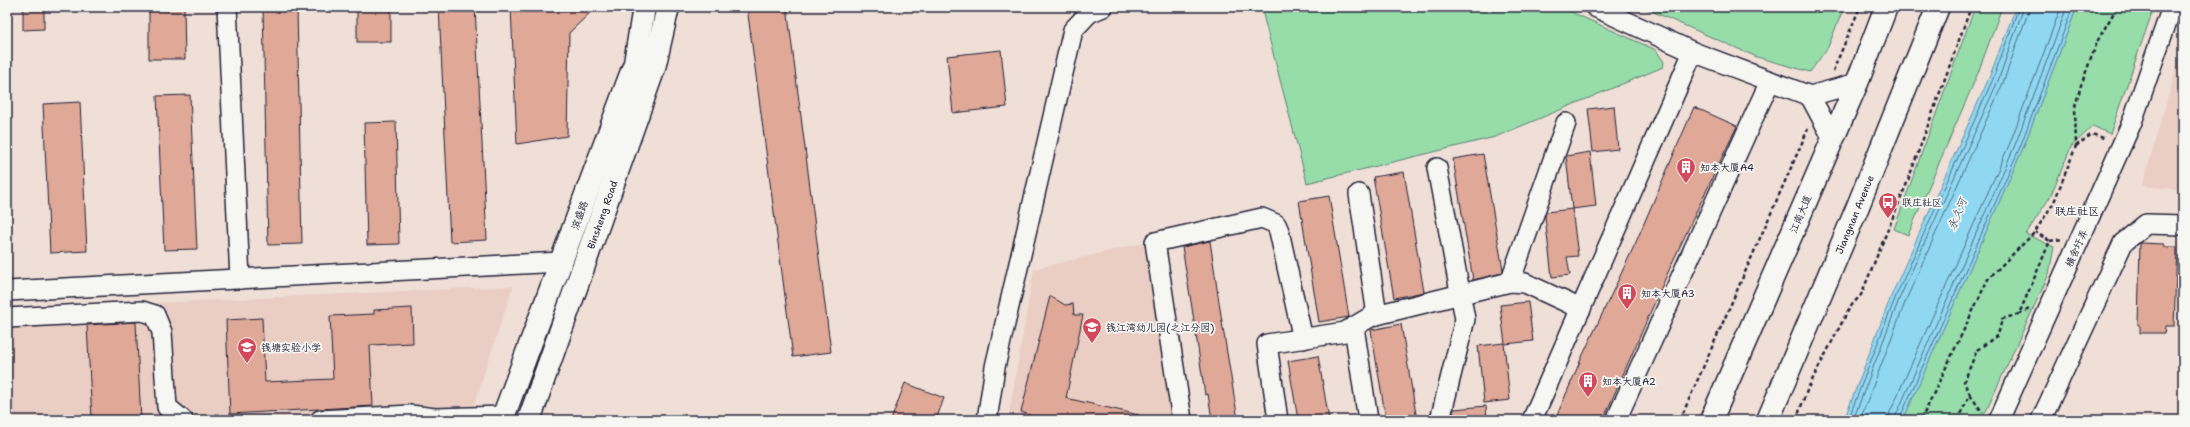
<svg xmlns="http://www.w3.org/2000/svg" width="2190" height="427" viewBox="0 0 2190 427" font-family="'Shantell Sans','LXGW WenKai TC',sans-serif">
<style>
.built{fill:#eacec4}
.green{fill:#97ddaa;stroke:#5c8072}
.water{fill:#90d8f2;stroke:#648fa9}
.lines{fill:none;stroke-linecap:round;stroke-linejoin:round}
.shore{stroke:#4e6b84;stroke-width:1}
.building{fill:#dfa897;stroke:#22223b}
.minor-casing{stroke:#22223b;stroke-width:22}
.major-casing{stroke:#22223b;stroke-width:25}
.path{stroke:#22223b;stroke-width:2.5;stroke-dasharray:4 3;stroke-linecap:butt}
.minor{stroke:#f6f6f2;stroke-width:19}
.major{stroke:#f6f6f2;stroke-width:22}
.labels{text-anchor:middle;stroke-width:3.5;stroke-linejoin:round;paint-order:stroke}
.poi-label{font-size:10px;fill:#22223b;stroke:#f6f6f2;text-anchor:start}
.street-label{font-size:10px;fill:#22223b;stroke:#f6f6f2}
.neighbourhood-label{font-size:11px;fill:#22223b;stroke:#f6f6f2}
.water-label{font-size:11px;font-style:italic;fill:#435972;stroke:#f6f6f2}
</style>
<rect width="100%" height="100%" fill="#efdfd7"/>
<filter id="ink" filterUnits="userSpaceOnUse"><feTurbulence type="fractalNoise" baseFrequency=".025" numOctaves="2"/><feDisplacementMap in="SourceGraphic" scale="8" xChannelSelector="R" yChannelSelector="G"/><feConvolveMatrix kernelMatrix="1 2 1 2 8 2 1 2 1" color-interpolation-filters="sRGB"/></filter>
<g filter="url(#ink)">
<g class="built">
<path d="M2183,46V190L2142,186Z"/>
<path d="M1147,242L1175,420H1008L1034,269Z"/>
<path d="M513,286L469,420H7V310Z"/>
</g>
<g class="green">
<path d="M1261,7H1560L1656,50L1664,62L1663,67L1495,137L1307,183Z"/>
<path d="M1642,7H1844L1828,47L1810,72L1757,57Z"/>
<path d="M1975,7H2002L1978,73L1908,235L1894,229Z"/>
<path d="M2077,7H2154L2110,134L2093,126L2071,147L2050,197L2026,234L2054,247L2049,274L1982,420H1903L2023,148Z"/>
</g>
<path class="water" d="M2016,7H2077L2023,148L1903,420H1844L1892,294L1989,78Z"/>
<g class="lines">
<g class="shore">
<path d="M1848,420L1896,296L1993,79L2019,7"/>
<path d="M1853,420L1900,297L1998,81L2024,7"/>
<path d="M1860,420L1906,300L2003,83L2030,7"/>
<path d="M1888,420L1890,412L2010,143L2061,7"/>
<path d="M1894,420L2015,145L2067,7"/>
<path d="M1899,420L2020,147L2073,7"/>
</g>
</g>
<g class="building">
<path d="M23,7H44V29L23,30Z"/>
<path d="M149,7H184L185,59H149Z"/>
<path d="M263,7H297L302,244L268,245Z"/>
<rect x="357" y="7" width="34" height="35"/>
<path d="M439,7H475L487,240L450,242Z"/>
<path d="M511,7H596L569,33L567,136L517,144Z"/>
<path d="M747,7H787L831,352L793,357Z"/>
<path d="M1001,50L1007,107L953,113L947,56Z"/>
<path d="M190,95L197,249L164,250L157,96Z"/>
<path d="M80,102L87,251L50,253L43,104Z"/>
<path d="M1614,106L1618,149L1593,152L1588,109Z"/>
<path d="M1694,107L1737,126L1673,261L1603,420H1555L1581,359L1636,242Z"/>
<path d="M396,122L399,244L367,245L364,123Z"/>
<path d="M1590,152L1596,206L1572,209L1566,156Z"/>
<path d="M1483,154L1503,270L1502,273L1473,280L1453,159Z"/>
<path d="M1404,172L1424,292L1394,298L1373,177Z"/>
<path d="M1329,196L1349,317L1319,322L1299,201Z"/>
<path d="M1572,209L1578,256L1567,257L1570,275L1552,277L1545,217L1546,212Z"/>
<path d="M1210,241L1222,322L1238,420H1212L1208,394L1205,395L1192,308L1182,247Z"/>
<path d="M2140,243L2164,244V247H2177L2174,326H2166L2165,333H2140V325H2138Z"/>
<path d="M1050,296L1065,305L1073,304L1074,315H1083L1066,398L1139,415L1138,420H1032V416L1021,412Z"/>
<path d="M1528,302L1533,341L1505,344L1500,305Z"/>
<path d="M412,308L413,343L370,345L373,406L230,414L226,320L262,318L265,382L333,379L330,316L374,314V310Z"/>
<path d="M136,322L141,420H92L87,325Z"/>
<path d="M1401,324L1417,420H1386L1371,330Z"/>
<path d="M1504,343L1510,400L1484,403L1478,346Z"/>
<path d="M1318,356L1329,420H1298L1288,361Z"/>
<path d="M905,383L944,398L936,420H891Z"/>
<path d="M1486,406L1487,420H1451L1454,409Z"/>
</g>
<g class="lines">
<defs>
<g id="minor">
<path d="M227,7L240,279"/>
<path d="M1595,7L1693,52L1810,96L1857,83"/>
<path d="M1810,96L1833,139"/>
<path d="M1437,168L1465,319L1440,420"/>
<path d="M1359,194L1377,315"/>
<path d="M1510,282L1566,123"/>
<path d="M7,291L561,262"/>
<path d="M7,318L142,311L155,315L162,332L167,407L183,420"/>
<path d="M1354,327L1368,420"/>
<path d="M320,420L410,415L435,418L504,416"/>
<path d="M987,420L995,367L1073,30L1089,13L1103,7"/>
<path d="M1182,420L1155,242L1262,218L1276,224L1279,231L1303,339"/>
<path d="M1278,420L1267,344L1345,332L1372,316L1510,282L1525,283L1581,309"/>
<path d="M1532,420L1693,52"/>
<path d="M1616,420L1770,81"/>
<path d="M1999,420L2132,122L2172,7"/>
<path d="M2041,420L2123,243L2146,224L2183,225"/>
</g>
<g id="major">
<path d="M502,420L635,63L644,7"/>
<path id="s1" d="M529,420L654,68L668,7"/>
<path d="M1711,420L1857,83L1886,7"/>
<path id="s2" d="M1768,420L1858,206L1938,7"/>
</g>
</defs>
<use href="#minor" class="minor-casing"/>
<use href="#major" class="major-casing"/>
<g class="path">
<path d="M1833,71L1860,7"/>
<path d="M2076,146L2092,134L2106,139"/>
<path d="M2050,241L2062,239"/>
<path d="M2019,314L2029,309"/>
<path d="M1970,395L1983,413"/>
<path d="M1680,420L1808,129"/>
<path d="M1796,420L1808,388L1850,307L1861,295L1907,183L1971,7"/>
<path d="M1921,420L1988,279L2035,232L2054,202L2076,146L2075,107L2081,85L2098,40L2117,7"/>
<path d="M1957,420L1970,395L1964,382L1977,350L1998,335L2002,319L2019,314L2050,241L2035,232"/>
</g>
<use href="#minor" class="minor"/>
<use href="#major" class="major"/>
</g>
</g>
<defs>
<symbol id="building-pin" viewBox="-11 -11 22 30"><path d="M0 17L-7.5 6A9.5 9.5 0 1 1 7.5 6Z" fill="#d1495b" stroke="#f6f6f2"/><path d="M-4-6H4V6H1V3H-1V6H-4ZM-2.5-4.3h1.7v1.8h-1.7ZM.8-4.3h1.7v1.8H.8ZM-2.5-1h1.7V.8h-1.7ZM.8-1h1.7V.8H.8Z" fill="#fff"/></symbol>
<symbol id="bus-pin" viewBox="-11 -11 22 30"><path d="M0 17L-7.5 6A9.5 9.5 0 1 1 7.5 6Z" fill="#d1495b" stroke="#f6f6f2"/><path d="M-5-6H5V4H4V6H2V4H-2V6H-4V4H-5ZM-3.5-4V0h7V-4ZM-3.5 1.2v1.5H-2V1.2ZM2 1.2v1.5H3.5V1.2Z" fill="#fff"/></symbol>
<symbol id="school-pin" viewBox="-11 -11 22 30"><path d="M0 17L-7.5 6A9.5 9.5 0 1 1 7.5 6Z" fill="#d1495b" stroke="#f6f6f2"/><path d="M0-5L7-2L0 1L-7-2ZM-4 1L0 2.5L4 1V4Q0 6-4 4Z" fill="#fff"/></symbol>
</defs>
<g fill-rule="evenodd">
<use href="#building-pin" x="1675" y="156" width="22" height="30"/>
<use href="#bus-pin" x="1877" y="191" width="22" height="30"/>
<use href="#building-pin" x="1616" y="282" width="22" height="30"/>
<use href="#school-pin" x="1081" y="316" width="22" height="30"/>
<use href="#school-pin" x="236" y="336" width="22" height="30"/>
<use href="#building-pin" x="1577" y="370" width="22" height="30"/>
</g>
<g class="labels">
<g class="poi-label">
<text x="1700" y="171">知本大厦A4</text>
<text x="1902" y="206">联庄社区</text>
<text x="1641" y="297">知本大厦A3</text>
<text x="1106" y="331">钱江湾幼儿园(之江分园)</text>
<text x="261" y="351">钱塘实验小学</text>
<text x="1602" y="385">知本大厦A2</text>
</g>
<g class="street-label">
<text transform="translate(1800 214) rotate(-67)" y="4">江南大道</text>
<text dy="4" stroke="none"><textPath href="#s2" startOffset="223">Jiangnan Avenue</textPath></text>
<text transform="translate(579 215) rotate(-70)" y="4">滨盛路</text>
<text dy="4" stroke="none"><textPath href="#s1" startOffset="218">Binsheng Road</textPath></text>
<text transform="translate(2076 248) rotate(-66)" y="4">横舍圩弄</text>
</g>
<g class="neighbourhood-label">
<text x="2077" y="215">联庄社区</text>
</g>
<g class="water-label">
<text transform="translate(1957 214) rotate(-68)" y="4">永久河</text>
</g>
</g>
<rect width="2190" height="427" fill="none" stroke="#f6f6f2" stroke-width="24"/>
<rect x="12" y="12" width="2166" height="403" fill="none" stroke="#22223b" stroke-width="1.5" filter="url(#ink)"/>
</svg>
